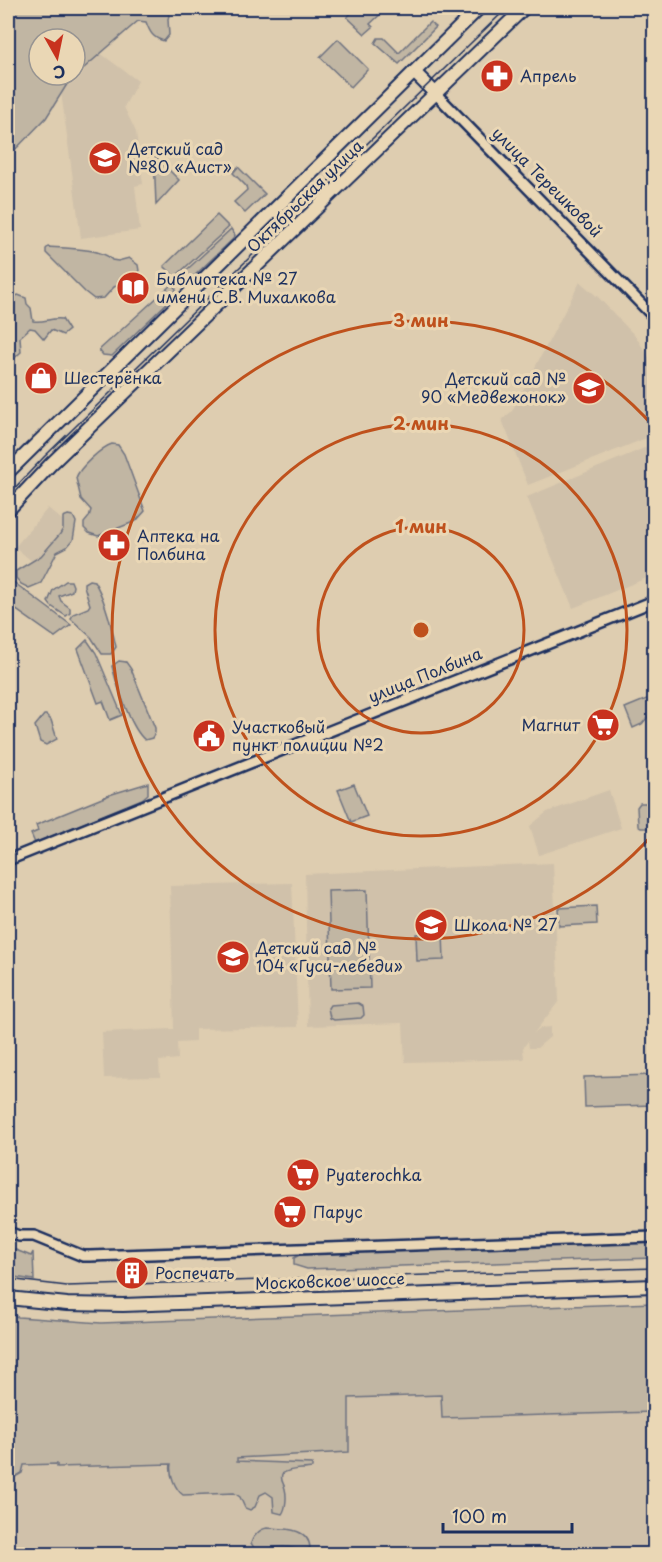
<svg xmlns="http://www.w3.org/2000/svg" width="662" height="1562" viewBox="0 0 662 1562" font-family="'Playpen Sans',sans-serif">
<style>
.built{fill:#d0c1aa}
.green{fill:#c1b6a3;stroke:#6e7280;stroke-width:1.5;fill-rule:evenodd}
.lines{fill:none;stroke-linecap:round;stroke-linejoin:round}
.minor-casing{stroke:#1b2f5e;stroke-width:14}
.major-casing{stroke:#1b2f5e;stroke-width:16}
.minor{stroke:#ead7b5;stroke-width:9}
.major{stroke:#ead7b5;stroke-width:12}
.tram{stroke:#1b2f5e;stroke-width:1.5}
.ring{fill:none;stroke:#bf511c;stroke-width:3}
.labels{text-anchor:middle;stroke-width:6;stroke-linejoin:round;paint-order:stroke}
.poi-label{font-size:16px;fill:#1b2f5e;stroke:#ead7b5;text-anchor:start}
.street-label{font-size:16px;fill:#1b2f5e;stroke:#ead7b5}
.centre{fill:#bf511c;stroke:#ead7b5;stroke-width:3}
.ring-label{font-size:18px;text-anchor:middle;font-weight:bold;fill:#bf511c;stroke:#ead7b5;stroke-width:6;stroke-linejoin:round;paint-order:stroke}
</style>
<rect width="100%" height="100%" fill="#decdb0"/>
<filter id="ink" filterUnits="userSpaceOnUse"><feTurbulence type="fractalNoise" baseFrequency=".0167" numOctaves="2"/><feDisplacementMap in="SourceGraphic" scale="12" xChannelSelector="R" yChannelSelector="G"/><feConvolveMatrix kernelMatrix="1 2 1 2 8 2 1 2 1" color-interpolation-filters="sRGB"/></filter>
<g filter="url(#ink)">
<g class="built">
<path d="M92,47L138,81L124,107L136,132L143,184L135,186L140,230L81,238L61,92L73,75H75Z"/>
<path d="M580,282L599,298L636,337L654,365V435L528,485L502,420L512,411Z"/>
<path d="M654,444V575L573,608L527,497Z"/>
<path d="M48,508L68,525L35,564L15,547Z"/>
<path d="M609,790L621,828L539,855L530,826L547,812Z"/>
<path d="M553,863L559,1001L534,1033L540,1028L550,1027V1037L537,1048H529L528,1041L523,1048L524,1059L405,1062L403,1023L308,1026L305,874Z"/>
<path d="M292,883L298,1027L195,1029V1042L177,1043L178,1059L159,1061L160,1077L104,1078L102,1032L174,1029L170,886Z"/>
<path d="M441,1395L443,1418L654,1412V1554H8V1467L57,1464L58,1466L236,1462L237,1457L348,1452V1398Z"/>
</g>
<g class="green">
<path d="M8,8H171L168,19L169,35L164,41C153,38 150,33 146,22L138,21L69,81L46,118L8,157ZM39,39H75V75H39Z"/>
<path d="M357,8H387L370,24L373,27L365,34L347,17Z"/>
<path d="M430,22L436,27L399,64L375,43L378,38H384L399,53Z"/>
<path d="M338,39L368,69L351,87L320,57Z"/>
<path d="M154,155L179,180L156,205Z"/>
<path d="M238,167L265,194L245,213L234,202L247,190L246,186L233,173Z"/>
<path d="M217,215L229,227L175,277L164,266Z"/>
<path d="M231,229L235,235L233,239L192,278L187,280L180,276Z"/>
<path d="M48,247C63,248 104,248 112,260L118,261L129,258L138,265L139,271L129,281L114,287L104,298L94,299L85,292L46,253V249Z"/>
<path d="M172,284L176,289L174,296L112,356L103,355L99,350Z"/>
<path d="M18,295L26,298L27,304L31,308L33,321C44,323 52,317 62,319L69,330L63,335L51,330L44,339L35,329L30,328L20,337L21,352L8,364V300Z"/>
<path d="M112,444L118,445L124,454L145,511L136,521L98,536L89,533L84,528V523L89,517L91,510L81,499L76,478C79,468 102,447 112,444Z"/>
<path d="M68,515L73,516L76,522L73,540L67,547L57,552L41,583L29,588L21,584L16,578V571L41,556L60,534L63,529V517Z"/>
<path d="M8,578L71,625L55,637L8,604Z"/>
<path d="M89,580L94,581C104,597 112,628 116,647L111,654H102L91,637L71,619L73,614L88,608L90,605L84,586V583Z"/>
<path d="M66,581H71L73,586L72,591L59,596L61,601L70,608V613L66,616L51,606L48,602L53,590Z"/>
<path d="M87,640L96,653L122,715L110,720L103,701L98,703L78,649Z"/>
<path d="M119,661L126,662L131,669L155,728V733L152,738L145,740C131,729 118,688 113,670L112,666Z"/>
<path d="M654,696V710L642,724L633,728L625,708Z"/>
<path d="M44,715H46L51,720L57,739L46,745L40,742L35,726Z"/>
<path d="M148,783V794L142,799L35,843L31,834L38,831L36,825L112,794Z"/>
<path d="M354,784L367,816L351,822L338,790Z"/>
<path d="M640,803H654V828H641L638,826L637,807Z"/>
<path d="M367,890L370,988L331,989L328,891Z"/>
<path d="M596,906L597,924L559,926L558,908Z"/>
<path d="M443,933L444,960L417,961L416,934Z"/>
<path d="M358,1003L363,1006L364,1015L361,1018L334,1020L330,1018L328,1008L330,1005Z"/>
<path d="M654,1075V1105L585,1107L584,1077Z"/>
<path d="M654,1242V1258L307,1269L294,1265V1258L301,1254Z"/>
<path d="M8,1247L31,1256L33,1252L34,1280L8,1276Z"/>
<path d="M654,1303V1412L442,1418L441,1395L349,1398V1452L237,1458V1461L312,1464V1468C302,1470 290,1468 282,1474C280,1482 284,1482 285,1489C287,1496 286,1509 282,1514L274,1512L273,1497L266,1492L260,1495L255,1507L250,1510L245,1508L240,1497L234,1493L183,1495C175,1489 169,1474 171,1464L57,1467V1464L24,1465L22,1473L8,1481V1313L18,1317L101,1323Z"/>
<path d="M267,1528C283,1529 309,1527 310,1548C301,1553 295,1547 285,1547C274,1546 265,1551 254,1548L251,1543C253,1536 260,1529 267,1528Z"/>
</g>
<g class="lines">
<defs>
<g id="minor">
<path d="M435,93L654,317"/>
<path d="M8,860L654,601"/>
<path d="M8,1232L19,1236H34L83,1256H90L654,1237"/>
</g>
<g id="major">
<path d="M414,72L435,93"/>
<path d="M8,472L479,8"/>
<path d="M8,510L51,464L524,8"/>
<path d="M8,1298L67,1304L123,1305L654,1286"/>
</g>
</defs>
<use href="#minor" class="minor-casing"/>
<use href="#major" class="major-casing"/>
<use href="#minor" class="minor"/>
<use href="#major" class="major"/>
<g class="tram">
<path d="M8,495L44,457L507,8"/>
<path d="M8,1279L67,1286L654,1268"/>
</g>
</g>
</g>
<g class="ring">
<circle cx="421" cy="630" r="103"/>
<circle cx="421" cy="630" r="206"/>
<path d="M654 833A309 309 0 1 1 654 427"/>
</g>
<defs>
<symbol id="pharmacy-disc" viewBox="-11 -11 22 22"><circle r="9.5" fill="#c8321e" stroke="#ead7b5"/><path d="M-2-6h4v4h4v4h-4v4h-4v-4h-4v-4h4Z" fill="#fff"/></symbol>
<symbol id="school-disc" viewBox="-11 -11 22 22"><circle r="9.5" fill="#c8321e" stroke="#ead7b5"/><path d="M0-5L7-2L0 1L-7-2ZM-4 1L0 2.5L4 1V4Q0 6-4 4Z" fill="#fff"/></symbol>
<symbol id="library-disc" viewBox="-11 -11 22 22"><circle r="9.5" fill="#c8321e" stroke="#ead7b5"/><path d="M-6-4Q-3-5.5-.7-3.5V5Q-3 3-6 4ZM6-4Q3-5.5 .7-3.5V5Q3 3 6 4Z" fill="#fff"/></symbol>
<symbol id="shop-disc" viewBox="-11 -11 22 22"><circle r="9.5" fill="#c8321e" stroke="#ead7b5"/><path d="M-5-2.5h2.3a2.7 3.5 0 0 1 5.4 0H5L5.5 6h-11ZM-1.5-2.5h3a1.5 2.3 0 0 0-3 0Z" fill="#fff"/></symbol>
<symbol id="supermarket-disc" viewBox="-11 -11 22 22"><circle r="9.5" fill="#c8321e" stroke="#ead7b5"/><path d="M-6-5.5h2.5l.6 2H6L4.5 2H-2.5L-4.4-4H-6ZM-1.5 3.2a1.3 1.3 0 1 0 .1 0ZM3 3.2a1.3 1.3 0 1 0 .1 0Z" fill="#fff"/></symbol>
<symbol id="civic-disc" viewBox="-11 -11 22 22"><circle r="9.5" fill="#c8321e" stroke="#ead7b5"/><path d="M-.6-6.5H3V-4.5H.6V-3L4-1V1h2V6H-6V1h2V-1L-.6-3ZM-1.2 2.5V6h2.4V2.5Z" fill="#fff"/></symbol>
<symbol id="building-disc" viewBox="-11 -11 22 22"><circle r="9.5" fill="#c8321e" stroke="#ead7b5"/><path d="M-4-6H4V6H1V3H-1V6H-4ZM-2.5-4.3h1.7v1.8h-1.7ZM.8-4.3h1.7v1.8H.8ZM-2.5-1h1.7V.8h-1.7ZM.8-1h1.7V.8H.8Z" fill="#fff"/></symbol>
</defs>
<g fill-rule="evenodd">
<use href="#pharmacy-disc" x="478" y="57" width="38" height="38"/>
<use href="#school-disc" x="86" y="139" width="38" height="38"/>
<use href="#library-disc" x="114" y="269" width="38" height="38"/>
<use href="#shop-disc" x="22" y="359" width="38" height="38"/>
<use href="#school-disc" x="570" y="369" width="38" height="38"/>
<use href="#pharmacy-disc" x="95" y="526" width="38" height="38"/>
<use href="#supermarket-disc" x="584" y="706" width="38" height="38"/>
<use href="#civic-disc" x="190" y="717" width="38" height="38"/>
<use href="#school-disc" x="412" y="906" width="38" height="38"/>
<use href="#school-disc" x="214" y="938" width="38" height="38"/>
<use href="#supermarket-disc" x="284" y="1156" width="38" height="38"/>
<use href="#supermarket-disc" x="271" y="1193" width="38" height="38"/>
<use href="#building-disc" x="113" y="1254" width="38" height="38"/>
</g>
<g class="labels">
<g class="poi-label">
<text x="520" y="82">Апрель</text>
<text x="128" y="155">Детский сад<tspan x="128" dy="18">№80 «Аист»</tspan></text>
<text x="156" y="285">Библиотека № 27<tspan x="156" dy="18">имени С.В. Михалкова</tspan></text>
<text x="64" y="384">Шестерёнка</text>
<text x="566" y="385" text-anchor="end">Детский сад №<tspan x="566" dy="18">90 «Медвежонок»</tspan></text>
<text x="137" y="542">Аптека на<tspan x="137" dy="18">Полбина</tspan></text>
<text x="580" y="731" text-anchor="end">Магнит</text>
<text x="232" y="733">Участковый<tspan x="232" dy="18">пункт полиции №2</tspan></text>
<text x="454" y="931">Школа № 27</text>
<text x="256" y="954">Детский сад №<tspan x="256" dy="18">104 «Гуси-лебеди»</tspan></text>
<text x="326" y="1181">Pyaterochka</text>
<text x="313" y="1218">Парус</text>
<text x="155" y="1279">Роспечать</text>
</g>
<g class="street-label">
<text transform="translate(547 182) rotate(45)" y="6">улица Терешковой</text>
<text transform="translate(305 196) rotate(-44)" y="6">Октябрьская улица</text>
<text transform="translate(425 675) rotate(-22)" y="6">улица Полбина</text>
<text transform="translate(330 1281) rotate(-2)" y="6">Московское шоссе</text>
</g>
</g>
<circle cx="421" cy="630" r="9" class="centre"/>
<g class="ring-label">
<text x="421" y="327">3 мин</text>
<text x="421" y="430">2 мин</text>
<text x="421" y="533">1 мин</text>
</g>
<rect width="662" height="1562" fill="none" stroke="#ead7b5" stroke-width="30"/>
<rect x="15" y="15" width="632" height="1532" fill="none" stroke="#1b2f5e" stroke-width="2" filter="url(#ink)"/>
<g transform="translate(57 57) rotate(171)"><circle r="28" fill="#ead7b5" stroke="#979492" stroke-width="1.5"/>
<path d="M0-4.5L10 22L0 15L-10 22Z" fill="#c8321e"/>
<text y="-9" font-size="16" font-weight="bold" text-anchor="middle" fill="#1b2f5e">С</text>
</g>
<path d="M443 1523v9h129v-9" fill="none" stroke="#1b2f5e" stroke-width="3"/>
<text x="452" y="1523" font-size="18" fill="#1b2f5e" stroke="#ead7b5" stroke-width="4.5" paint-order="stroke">100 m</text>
</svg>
